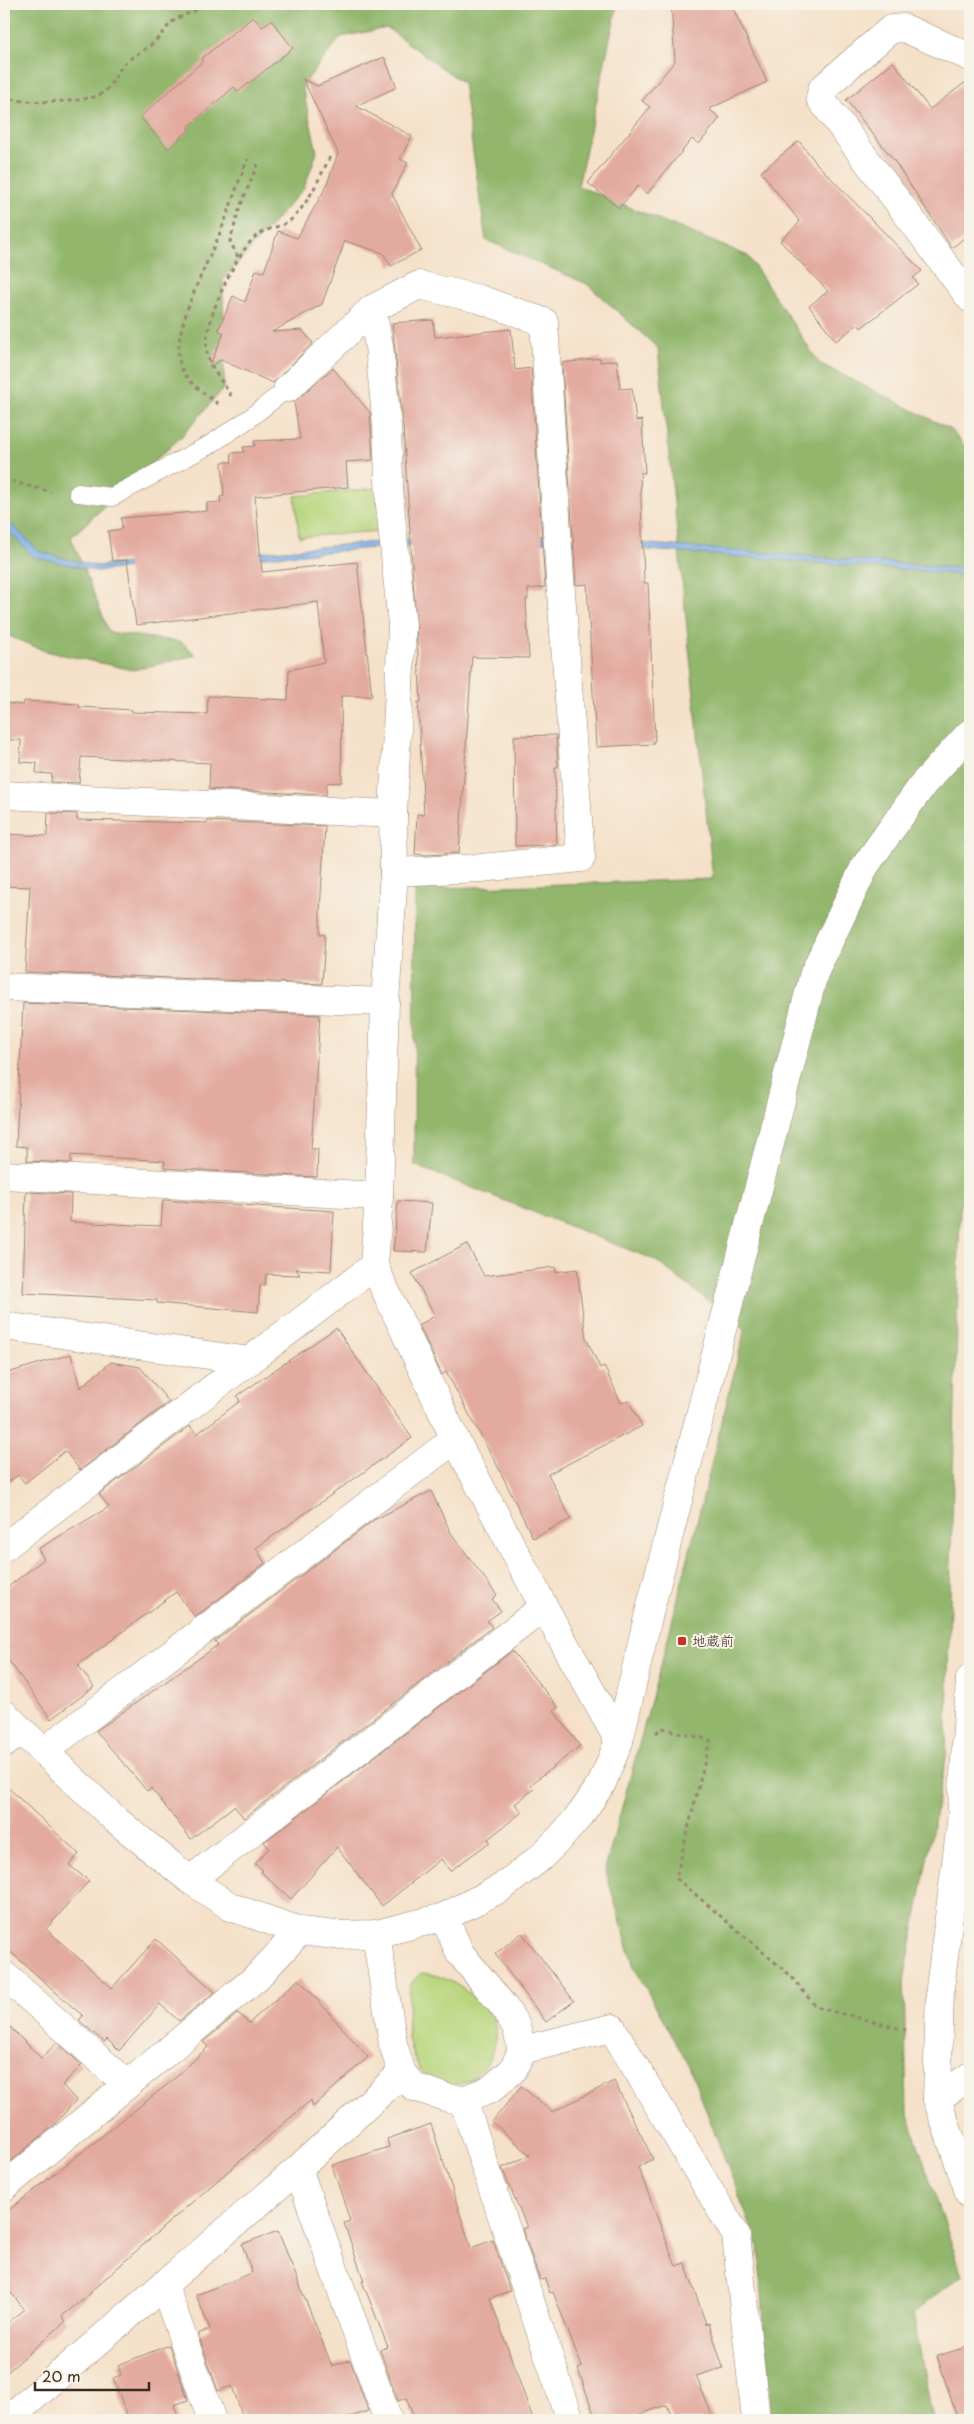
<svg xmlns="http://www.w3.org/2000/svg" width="974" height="2424" viewBox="0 0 974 2424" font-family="'Playpen Sans','Klee One',sans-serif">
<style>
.green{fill:#b7d57c;stroke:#79804d}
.forest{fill:#91b66c;stroke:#667045}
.water{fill:#7baee7;stroke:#5b6c82}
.building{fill:#e3aba0}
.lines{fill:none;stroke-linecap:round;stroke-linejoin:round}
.lane-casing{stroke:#988674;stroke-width:19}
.street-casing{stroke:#988674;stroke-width:29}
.secondary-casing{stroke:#988674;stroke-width:29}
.path{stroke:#988674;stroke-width:3;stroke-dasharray:4 4;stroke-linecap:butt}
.lane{stroke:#fff;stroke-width:18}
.street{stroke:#fff;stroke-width:28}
.secondary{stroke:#fff;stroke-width:28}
.poi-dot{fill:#c8321e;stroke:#f7f3e8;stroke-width:2}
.labels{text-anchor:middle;stroke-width:4;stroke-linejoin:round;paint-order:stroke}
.poi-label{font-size:14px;fill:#3b2a1e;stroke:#f7f3e8;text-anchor:start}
</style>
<rect width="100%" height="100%" fill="#f7f3e8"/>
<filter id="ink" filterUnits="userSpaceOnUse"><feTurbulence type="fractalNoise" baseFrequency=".02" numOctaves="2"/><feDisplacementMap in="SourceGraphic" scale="10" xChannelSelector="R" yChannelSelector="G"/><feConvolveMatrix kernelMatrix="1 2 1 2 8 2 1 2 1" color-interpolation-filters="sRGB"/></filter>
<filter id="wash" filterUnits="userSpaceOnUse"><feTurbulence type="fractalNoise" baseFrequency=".0096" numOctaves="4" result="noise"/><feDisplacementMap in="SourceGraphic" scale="20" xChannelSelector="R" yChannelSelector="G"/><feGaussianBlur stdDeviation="1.12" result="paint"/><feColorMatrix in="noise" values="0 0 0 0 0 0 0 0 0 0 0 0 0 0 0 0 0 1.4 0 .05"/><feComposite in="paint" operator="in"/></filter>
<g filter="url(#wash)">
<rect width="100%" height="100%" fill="#f5e1c9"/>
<g class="green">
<path d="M377,488L380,531L299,537L295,496Z"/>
<path d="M421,1973C443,1975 456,1983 472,1996C479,2002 489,2012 493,2019C496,2024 496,2032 495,2038C494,2065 467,2093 438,2083C420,2077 411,2054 408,2037C407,2031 409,1990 411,1984C413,1980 419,1976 421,1973Z"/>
</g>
<path class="forest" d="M4,4H615L616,11L578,186L748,256L819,363L950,429L970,452V1186L960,1205L946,1758L904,1981L907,2112L962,2275L913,2314L933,2420H772L758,2245L689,2066L634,1967L605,1869L666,1646L745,1329L655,1260L414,1165L415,889L713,879L658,348L587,284L486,240L463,83L387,28L341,37L302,86L317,152L304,188L223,280L224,388L181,437L71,537L109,632L181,642L196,655L133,670L45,651L4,634Z"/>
<path class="water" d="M4,517L40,552L96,566L495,532L970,569V575L495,538L96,571L34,557L4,527Z"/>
<g id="blocks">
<g class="building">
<path d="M671,4H731L767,82L709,109L720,118L699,144L692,139L647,194L638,186L619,208L588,183L650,107L642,101L675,61Z"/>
<path d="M253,17L262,27L271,20L293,48L238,92L234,87L188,127L189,130L168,149L140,117L203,61L201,59Z"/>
<path d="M384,57L397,87L356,106L412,136L400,159L408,163L392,194L421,250L391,266L383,253L345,241L322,304L272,332L302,330L313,343L273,383L221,360L209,367L224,333L218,330L233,296L245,302L256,270L264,272L278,231L297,238L326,187L338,153L303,79L317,86Z"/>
<path d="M893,62L930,109L970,79V233L952,248L893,159L846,100Z"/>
<path d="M799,141L817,164L922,271L913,278L918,284L861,328L858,324L836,341L809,306L828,291L780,241L800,222L761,172Z"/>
<path d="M433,320L435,337L511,329L515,370L531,368L545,587L528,589V599H526L529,658L472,657L459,853L427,855L415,854L417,814L424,815L418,702H421L403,425L392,323Z"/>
<path d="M600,358V362L617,360L620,389L632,388L636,421L642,420L645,473H640L644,583H648L655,741H653V744L596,747L587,584L576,585L562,363Z"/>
<path d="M333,368L370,413L373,460L346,462L348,487L255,496L262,572L357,562L372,696H341L342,782L327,783L326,795L209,789L210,763L81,757L79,783L51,782L52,774L36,773L37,763L20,762L21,740H4V703L23,705L24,701L79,704V707L132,710V712L207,714L208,696L288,700L289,670L324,662L318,602L136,625L127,560L112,561L108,531L122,529L121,518L207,511V503L221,502L220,497L224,496L222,462H232L231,453L244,452L243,447L255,446L254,441L300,439L294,402Z"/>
<path d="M556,735L558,767H555L557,845L515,846L514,736Z"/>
<path d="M48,813L77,814V820L207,823V821L325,826L320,911V934L325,935L322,984L25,972L30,887L4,886V834L47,836Z"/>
<path d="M23,1003L320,1015L311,1149H318L317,1177L164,1168L165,1161L71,1155V1163L27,1161V1147L16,1146Z"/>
<path d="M26,1192L71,1194L70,1222L161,1226L163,1200L334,1211L331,1271L296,1269L300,1275L266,1274L265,1285H260L258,1312L157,1303V1300L23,1293Z"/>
<path d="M398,1201L432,1203L427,1252L393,1251Z"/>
<path d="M467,1244L484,1276L555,1267L556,1272L577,1269L586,1338L600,1368L604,1366L621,1403L628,1400L642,1426L548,1474L571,1519L533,1538L498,1467L446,1372L442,1375L419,1325L435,1316L412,1273Z"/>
<path d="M336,1328L412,1438L256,1548L265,1563L195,1617L176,1592L78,1665L94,1687L51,1719L4,1654V1590L44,1559L38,1549L109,1507L99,1494L190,1426L197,1434L240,1401L237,1396Z"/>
<path d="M71,1354L80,1388L111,1362L140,1367L169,1402L80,1470L65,1451L25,1483L18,1475L4,1486V1374Z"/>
<path d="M431,1491L451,1533L497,1595L492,1599L501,1611L487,1621L492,1627L244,1818L234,1806L191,1839L151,1788L147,1791L96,1731L218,1645L215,1641L374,1520Z"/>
<path d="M512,1651L558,1707L554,1711L580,1746L530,1785L534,1789L515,1804L522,1812L488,1839L490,1842L450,1871L441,1859L382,1906L337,1847L291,1899L261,1872L263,1870L255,1864L269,1848L264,1842Z"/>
<path d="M4,1784L79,1854L69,1865L89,1881L46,1929L112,1988L156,1939L215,1992L179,2021L160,2004L119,2051L107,2039L104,2042L79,2020L83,2016L4,1946Z"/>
<path d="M522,1933L574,2001L546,2022L495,1954Z"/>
<path d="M299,1979L368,2057L313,2107L311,2100L168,2223L91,2291L92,2292L62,2316L66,2321L4,2375V2326L24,2309L4,2284V2214L174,2079L208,2047L203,2042L238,2013L249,2023Z"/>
<path d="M4,2021L41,2058L57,2043L82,2065L62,2085L76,2100L53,2126L4,2167Z"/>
<path d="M614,2081L653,2159L638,2167L676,2266L685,2263L706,2324L709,2323L723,2368L696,2376L714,2420H673L667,2405L623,2420H596L578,2369L582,2367L553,2292L550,2293L545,2279L540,2280L522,2229L527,2227L502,2168L530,2155L492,2122L521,2086L552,2112Z"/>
<path d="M431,2124L471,2248L493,2240L510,2291L490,2298L533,2420H415L406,2398L398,2401L380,2350L388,2347L362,2281H364L344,2223L350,2221L332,2165L389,2147L387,2139Z"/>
<path d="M278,2231L332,2366L350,2360L368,2411L341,2420H244L232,2386L218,2391L198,2334L210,2329L196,2295L252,2273L242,2244Z"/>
<path d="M169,2345L188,2400L174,2405L179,2420H129L113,2378L121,2375L118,2365Z"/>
<path d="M970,2346V2420H958L937,2356Z"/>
</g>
</g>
</g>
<g filter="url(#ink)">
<use href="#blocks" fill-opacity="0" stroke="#988674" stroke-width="1"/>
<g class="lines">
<defs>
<path id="lane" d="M78,493L112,497L211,444L250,418L288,388"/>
<g id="street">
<path d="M970,57L904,28L891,29L822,89L820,98L970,298"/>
<path d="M288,388L372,309"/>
<path d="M4,795L393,814L394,872L385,1002L379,1196L374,1266L455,1439L544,1607L619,1741"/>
<path d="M393,814L402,625L390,505L387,427L379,346L372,309L419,285L479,299L544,322L560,579L581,858L481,868L394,872"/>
<path d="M4,987L385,1002"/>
<path d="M4,1175L379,1196"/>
<path d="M4,1326L250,1361"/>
<path d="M4,1547L374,1266"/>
<path d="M970,1679L961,1823L940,1988L937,2099L970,2195"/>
<path d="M4,1744L21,1730"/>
<path d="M44,1751L455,1439"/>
<path d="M190,1880L544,1607"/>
<path d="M444,1917L460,1953L504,2007L516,2026L522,2050"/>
<path d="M376,1934L393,2044L402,2073L414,2087L448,2098L463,2100L491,2089L513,2070L522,2050L612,2028L736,2235L756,2420"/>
<path d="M4,1975L127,2084"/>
<path d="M937,2099L970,2076"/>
<path d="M463,2100L570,2420"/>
<path d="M298,2169L388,2420"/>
<path d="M4,2187L257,1977L300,1931"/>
<path d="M164,2285L212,2420"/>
<path d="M7,2420L298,2169L402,2073"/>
</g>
<path id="secondary" d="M4,1714L116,1820L190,1880L231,1907L300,1931L335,1935L376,1934L444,1917L501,1888L540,1858L561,1837L581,1814L602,1783L619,1741L648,1617L814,973L865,866L924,783L970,733"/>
</defs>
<use href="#lane" class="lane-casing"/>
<use href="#street" class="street-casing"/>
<use href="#secondary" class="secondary-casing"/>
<g class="path">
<path d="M4,97C19,104 83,103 99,95C112,89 115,73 125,63C134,55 145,50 153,43C160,37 165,29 171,23C181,14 195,13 204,4"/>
<path d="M238,257L230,241L240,207L259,161"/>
<path d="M231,396C224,383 212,371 208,357C199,329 234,257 254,238C265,227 284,228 294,217C311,199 320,176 331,155"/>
<path d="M218,404C204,392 186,383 180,364C171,328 208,264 221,230C231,207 237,183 248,159"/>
<path d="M4,479L51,492"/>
<path d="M656,1733L662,1728L710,1740L676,1878L791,1976L816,2007L906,2030"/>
</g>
<use href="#lane" class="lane"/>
<use href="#street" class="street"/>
<use href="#secondary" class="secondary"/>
</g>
</g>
<rect class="poi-dot" x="677" y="1636" width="10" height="10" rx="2.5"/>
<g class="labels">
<g class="poi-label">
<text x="692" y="1646">地蔵前</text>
</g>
</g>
<rect width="974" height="2424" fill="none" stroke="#f7f3e8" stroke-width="20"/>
<path d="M35 2382v8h114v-8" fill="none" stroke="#3b2a1e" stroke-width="2.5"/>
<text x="42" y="2382" font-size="15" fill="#3b2a1e" stroke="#f7f3e8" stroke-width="4" paint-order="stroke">20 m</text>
</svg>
